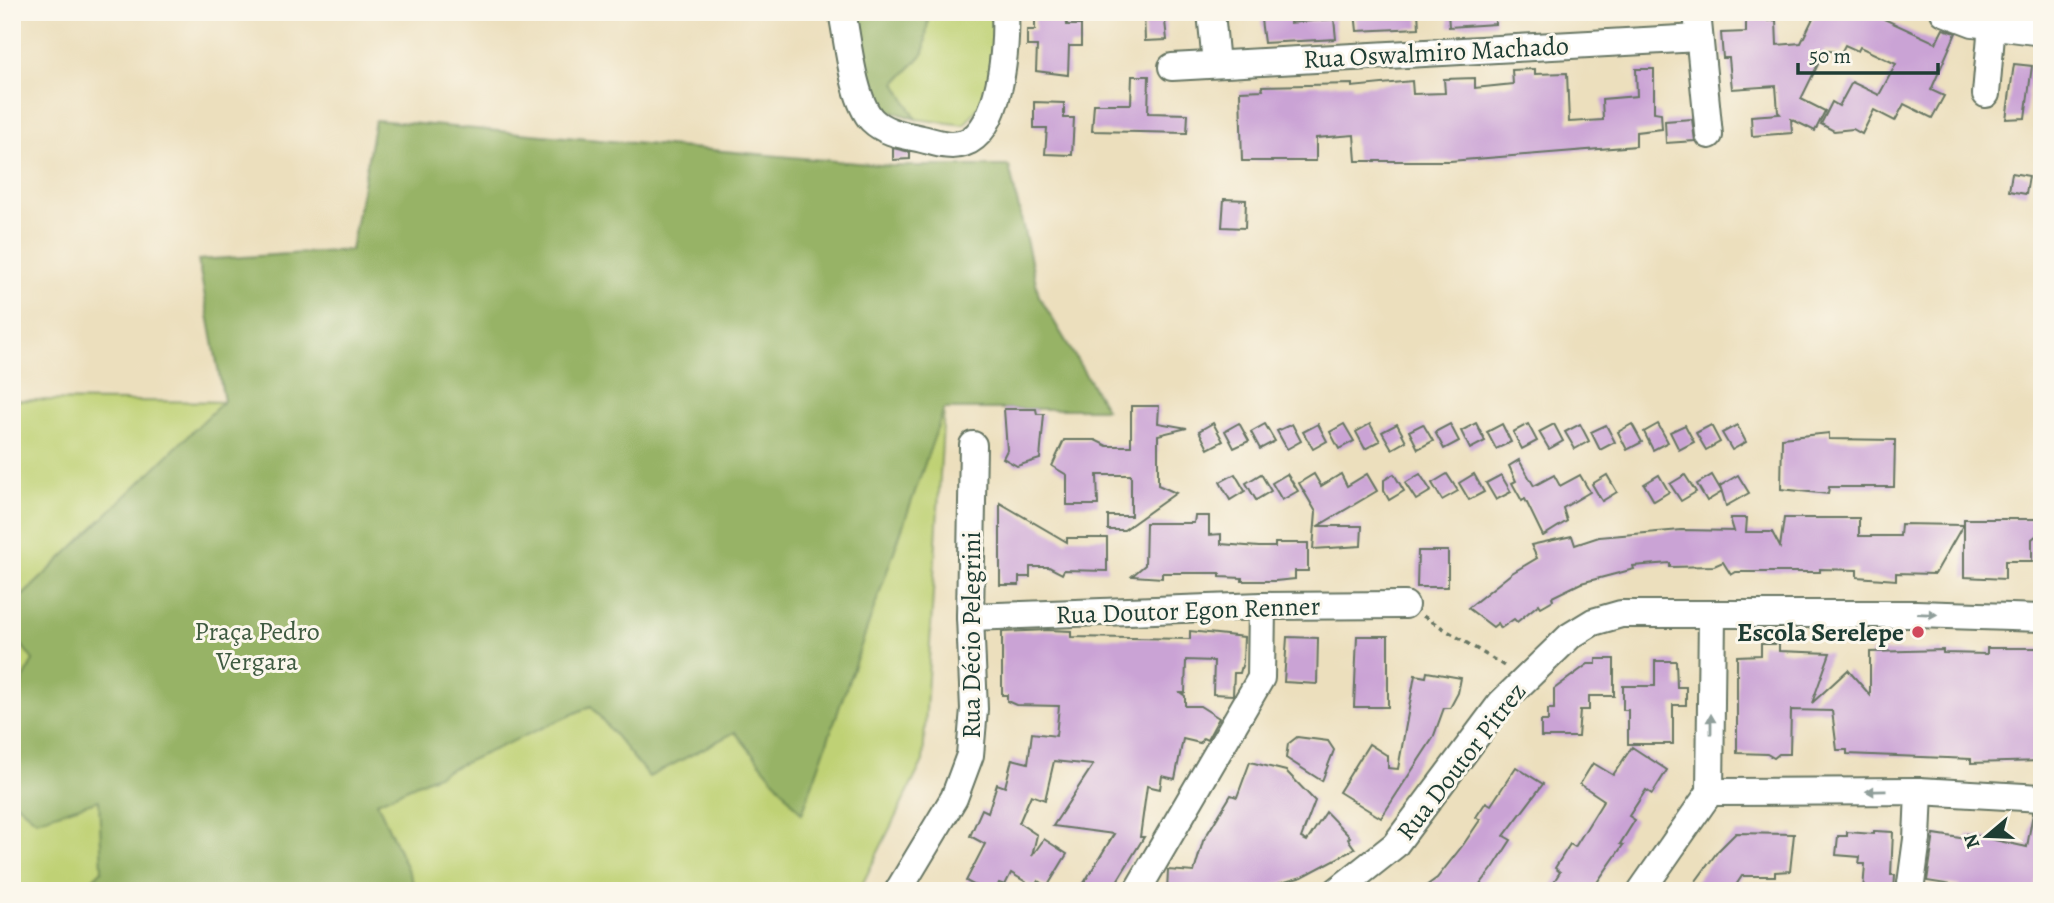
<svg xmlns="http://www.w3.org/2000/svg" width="2054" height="903" viewBox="0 0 2054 903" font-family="Alegreya,serif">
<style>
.green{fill:#bfd174;stroke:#6f8754;stroke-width:2}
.forest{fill:#97b366;stroke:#5b784d;stroke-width:2}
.building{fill:#caa3d5}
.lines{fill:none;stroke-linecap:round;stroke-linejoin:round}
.minor-casing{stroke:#677664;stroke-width:30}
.path{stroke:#677664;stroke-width:3.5;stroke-dasharray:5 5;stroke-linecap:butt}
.minor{stroke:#fff;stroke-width:26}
.oneway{fill:#8f9e9a}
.poi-dot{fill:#d1495b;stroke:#fbf7ec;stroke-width:2.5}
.labels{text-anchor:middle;stroke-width:6;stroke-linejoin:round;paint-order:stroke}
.street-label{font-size:26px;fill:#1f3d34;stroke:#fbf7ec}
.park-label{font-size:26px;fill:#3f5b41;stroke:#fbf7ec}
.poi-label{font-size:26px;font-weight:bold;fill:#1f3d34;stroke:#fbf7ec;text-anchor:end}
</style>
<rect width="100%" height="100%" fill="#fbf7ec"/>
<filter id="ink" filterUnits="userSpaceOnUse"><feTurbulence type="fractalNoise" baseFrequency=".0143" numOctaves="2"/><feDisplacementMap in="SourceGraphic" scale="14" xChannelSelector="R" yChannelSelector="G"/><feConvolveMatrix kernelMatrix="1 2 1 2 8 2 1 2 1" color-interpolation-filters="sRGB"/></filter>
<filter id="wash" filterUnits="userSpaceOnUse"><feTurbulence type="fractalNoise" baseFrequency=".00686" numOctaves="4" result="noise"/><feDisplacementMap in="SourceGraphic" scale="28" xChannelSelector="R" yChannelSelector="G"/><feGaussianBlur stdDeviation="1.57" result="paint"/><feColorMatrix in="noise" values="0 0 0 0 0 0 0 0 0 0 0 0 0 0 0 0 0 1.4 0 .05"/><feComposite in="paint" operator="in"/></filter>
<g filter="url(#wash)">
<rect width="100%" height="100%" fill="#ecdfbd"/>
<g class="green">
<path d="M853,12H993L995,32L987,96L964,125L916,119L873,105Z"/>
<path d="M12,400L944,408L923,761L859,891H12Z"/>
</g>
<g class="forest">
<path d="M853,12H929L924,53L896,83L916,119L873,105Z"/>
<path d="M375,120L891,166H1009L1039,296L1106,409H944L802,814L735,732L649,777L591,706L377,802L417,891H80L102,870L99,800L36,820L12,800V704L33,660L12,632V606L224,401L198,260L351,250Z"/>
</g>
<g id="blocks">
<g class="building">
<path d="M1038,12H1066L1067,25H1081V46H1069L1068,75L1036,71L1037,46H1027V30H1035V17H1039Z"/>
<path d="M1144,12H1164L1167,40L1145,41Z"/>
<path d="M1260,12H1289L1290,23L1334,19L1336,39L1264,43Z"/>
<path d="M1355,12H1418L1419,28L1357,31Z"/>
<path d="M1448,12H1495V24L1449,27Z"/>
<path d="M1746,12H1767L1768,21L1776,20L1777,45L1801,43L1816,12H1869L1936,43L1943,29L1956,33L1931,90L1944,96L1932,118L1904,104L1895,121L1874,110L1862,134L1853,129L1834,131L1821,124L1832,102L1839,106L1852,82L1879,95L1896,64L1860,47L1858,51L1845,45L1841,53L1825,50L1801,99L1825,111L1815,131L1791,119L1792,133L1752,136L1751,116L1780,114L1778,112L1776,86L1732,89L1729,58H1723L1721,33L1746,32Z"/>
<path d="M2014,64L2032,66L2025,118L2006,119Z"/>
<path d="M1535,69V74L1567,73L1569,122L1603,120L1602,99L1637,96L1636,69H1654V112L1661,113L1662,129L1636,132V146L1450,161H1356L1354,135L1316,138V161H1242L1240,91L1263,90L1262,86L1352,84V87L1412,81L1413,94L1445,93L1444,79L1475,78V88L1513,84L1512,70Z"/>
<path d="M1132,76H1149L1148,113L1188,114L1187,133L1092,131L1094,104H1131Z"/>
<path d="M1034,102L1064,103V118H1074L1072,155L1045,154L1047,128H1034Z"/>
<path d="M1692,119L1695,141L1666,143L1665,121Z"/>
<path d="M893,148L910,152V159L893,160Z"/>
<path d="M2012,173L2029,176L2026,194L2009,191Z"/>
<path d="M1224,199L1246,200L1245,228L1222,227Z"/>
<path d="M1131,406H1159L1158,423L1187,428L1158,435V485L1176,493L1124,530H1108V516H1131V475H1097L1098,505H1067V475L1052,466L1064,440H1095L1107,446H1131Z"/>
<path d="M1004,409H1036L1037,414H1044L1040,459L1017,466L1003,458L1007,450Z"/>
<path d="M1213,423L1223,441L1208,449L1199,431Z"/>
<path d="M1239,423L1249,441L1234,448L1225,431Z"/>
<path d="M1476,423L1485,441L1470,449L1461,431Z"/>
<path d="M1265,424L1275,441L1260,449L1251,432Z"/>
<path d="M1292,424L1301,441L1287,449L1277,431Z"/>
<path d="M1318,424L1327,441L1313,449L1303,432Z"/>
<path d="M1344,424L1354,441L1339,449L1330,432Z"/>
<path d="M1370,424L1380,441L1365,449L1356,432Z"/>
<path d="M1397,424L1406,441L1392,449L1382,432Z"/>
<path d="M1423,424L1433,441L1418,449L1409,431Z"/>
<path d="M1450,424L1459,441L1444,449L1435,432Z"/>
<path d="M1502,424L1511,442L1496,449L1487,432Z"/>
<path d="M1528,424L1537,441L1522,449L1513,432Z"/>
<path d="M1554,424L1563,441L1549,449L1539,432Z"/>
<path d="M1580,424L1589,441L1575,449L1565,432Z"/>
<path d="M1632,424L1642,442L1627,450L1618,432Z"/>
<path d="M1658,424L1668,442L1653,450L1644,432Z"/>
<path d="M1606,425L1615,442L1600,450L1591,432Z"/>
<path d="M1685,425L1694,442L1679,450L1670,432Z"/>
<path d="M1711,425L1720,442L1706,450L1696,433Z"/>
<path d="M1737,425L1746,442L1732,450L1722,433Z"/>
<path d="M1829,433V439L1895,440L1894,487H1829L1828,494L1781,489L1782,438Z"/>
<path d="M1519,460L1534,486L1554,475L1560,486L1580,475L1590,492L1563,508L1567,521L1543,536L1525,499L1522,501L1512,483L1516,481L1509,466Z"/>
<path d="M1235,474L1245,491L1230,500L1220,482Z"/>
<path d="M1261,474L1271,491L1256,500L1246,483Z"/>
<path d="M1287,474L1298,491L1282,500L1272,483Z"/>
<path d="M1314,474L1321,486L1341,474L1347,486L1367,474L1377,491L1318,526H1362L1361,546L1313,549L1316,512L1299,483Z"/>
<path d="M1394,474L1404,491L1389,500L1384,491V480Z"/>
<path d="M1420,474L1431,491L1416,500L1405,483Z"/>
<path d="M1447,474L1458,491L1442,500L1432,483Z"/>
<path d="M1474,474L1484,492L1469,500L1459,483Z"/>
<path d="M1501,475L1511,492L1496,500L1486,483Z"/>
<path d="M1607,475L1617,492L1602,501L1592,484Z"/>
<path d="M1659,475L1669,492L1654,501L1644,484Z"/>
<path d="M1685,475L1696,492L1681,501L1670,484Z"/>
<path d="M1712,475L1722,492L1720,486L1738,475L1749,493L1726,506L1722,492L1707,501L1697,484Z"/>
<path d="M1000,503L1067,542V538H1107V571L1064,570L1062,574L1049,567H1030V577H1019V585H1000Z"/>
<path d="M1195,516H1209V535L1221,534V544L1259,547H1275V543H1308V571H1295V579L1275,581H1242V578L1220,577V573H1162V578L1132,576L1145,565L1146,523H1194Z"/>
<path d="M1730,518H1747L1746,532H1772L1780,547L1784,518H1859V536H1900L1901,524L1963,525L1935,574L1896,573V580L1857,577V570L1820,569V572H1736L1731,575L1723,562L1714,566L1670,567V563L1633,566L1634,569L1581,583L1552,597L1553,600L1541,607L1539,604L1517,622L1514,619L1501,628L1498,623L1493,627L1468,608L1512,573L1537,558L1531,545L1572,536L1575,545L1599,537L1681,530L1734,531Z"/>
<path d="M1964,519H2037V535L2032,539V561H2005V579L1964,577Z"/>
<path d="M1418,551H1448V587H1417Z"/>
<path d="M1048,630L1071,631V637L1190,639V631L1244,637L1243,662L1240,673H1234L1233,695L1213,694L1214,661L1186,660L1185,693H1181L1185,696V706H1200L1219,718L1207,740L1203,738L1200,743L1183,739L1175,779L1162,776L1160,789L1147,786L1140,837H1144L1111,891H1079L1114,834L1053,826L1093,765L1054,761L1045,800L1031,795L1019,823L1037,835L1032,856L1044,839L1067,854L1047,887L1038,881L1034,887L1011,873L1005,885L999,883L995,891H985L966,881L985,844L970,836L982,809L988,812L997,784L1005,787L1012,759L1028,763L1032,733L1056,736L1059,706L1016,705L1007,701V695H1002V632Z"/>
<path d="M1357,636H1388V707H1354Z"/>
<path d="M1287,637L1318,638L1317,684L1284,682Z"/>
<path d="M1761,644H1779V651L1830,653L1812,703L1848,670L1870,695V652L1943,650V653L1987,654V648H2042V761L1971,763V759L1847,754V750H1837L1832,711L1791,710L1790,754H1779L1774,758L1767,754L1737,753V656L1761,655Z"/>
<path d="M1596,659H1614V696H1589V710H1580L1578,737H1541V721H1548V709H1554V689L1588,664H1596Z"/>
<path d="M1655,661H1676L1677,687H1686V705H1673V744H1628V710H1623V686H1655Z"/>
<path d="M1427,672L1461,678L1458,693L1450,708H1444L1433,738L1381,818L1339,792L1369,744L1388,756V768L1398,769L1415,675L1426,677Z"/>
<path d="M1297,737L1328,741L1334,750L1322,781L1286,758L1288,744Z"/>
<path d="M1632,747L1667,770L1652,794L1646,790L1629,816L1635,820L1620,844L1623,845L1591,891H1548L1560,872L1555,868L1570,844L1575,847L1604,800L1580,784L1593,763L1613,775Z"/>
<path d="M1250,762L1286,771L1315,801L1301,838L1307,841L1326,812L1350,837L1348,839L1355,849L1302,877L1254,891H1167L1168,870L1194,872L1203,841L1231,795L1237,797Z"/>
<path d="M1516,767L1543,784L1504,836L1511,840L1493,868L1475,891H1419L1437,878L1463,845L1480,820L1476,817L1486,802L1491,805Z"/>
<path d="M2033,813L2042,814V856L2034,891H1958L1959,886L1927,881L1934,834L1967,839V834L2027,847Z"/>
<path d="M1874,831L1893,832L1891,875H1895L1894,891H1863L1865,864H1859L1860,857L1836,855L1838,836H1847V832L1874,834Z"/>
<path d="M1736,833L1794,834L1790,871L1775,872V876H1742L1732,891H1701L1693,885L1718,851Z"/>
</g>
</g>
</g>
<g filter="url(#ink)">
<use href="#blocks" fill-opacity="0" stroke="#677664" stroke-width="2"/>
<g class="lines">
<defs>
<g id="minor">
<path d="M842,12C848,40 853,100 872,120C885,133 905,135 922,139C935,142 950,148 964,143C1001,131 1007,45 1005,12"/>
<path d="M1211,12L1216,64"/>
<path d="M1697,12L1709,135"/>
<path d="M1944,12L1973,23L2042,32"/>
<path d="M1172,67L1699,38"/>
<path d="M1986,94L1993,12"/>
<path d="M970,617L1262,606L1405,605"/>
<path d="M1710,792L1919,791L2042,798"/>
<path d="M898,891L954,798L970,755L974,709L970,617L973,445"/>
<path d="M1137,891L1261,678L1262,606"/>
<path d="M1337,891L1395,845L1501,703L1570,636L1593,622L1621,614H1916L2042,618"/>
<path d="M1641,891L1710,792L1712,614"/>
<path d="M1910,891L1917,839L1919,791"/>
</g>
</defs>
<use href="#minor" class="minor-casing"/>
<path class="path" d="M1423,616L1506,667"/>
<use href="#minor" class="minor"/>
</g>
<defs><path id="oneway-solid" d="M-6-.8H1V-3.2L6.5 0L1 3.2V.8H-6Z" transform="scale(1.75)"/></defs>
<g class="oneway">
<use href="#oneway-solid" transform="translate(1927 614) rotate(2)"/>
<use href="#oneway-solid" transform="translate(1711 724) rotate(-90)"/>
<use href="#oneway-solid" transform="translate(1876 791) rotate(179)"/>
</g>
</g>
<circle class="poi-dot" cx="1918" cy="632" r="7"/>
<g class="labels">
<g class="street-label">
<text transform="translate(1436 52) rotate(-3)" y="9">Rua Oswalmiro Machado</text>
<text transform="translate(1188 610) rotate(-2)" y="9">Rua Doutor Egon Renner</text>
<text transform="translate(971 635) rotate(-90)" y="9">Rua Décio Pelegrini</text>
<text transform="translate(1461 761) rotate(-52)" y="9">Rua Doutor Pitrez</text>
</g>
<g class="park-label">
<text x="257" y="640">Praça Pedro<tspan x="257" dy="30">Vergara</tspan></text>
</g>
<g class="poi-label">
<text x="1904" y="641">Escola Serelepe</text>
</g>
</g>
<rect width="2054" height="903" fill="none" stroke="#fbf7ec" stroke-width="42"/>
<g transform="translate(1987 836) rotate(251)" stroke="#fbf7ec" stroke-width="5" paint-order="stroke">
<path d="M0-5L12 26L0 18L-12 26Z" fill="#1f3d34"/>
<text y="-10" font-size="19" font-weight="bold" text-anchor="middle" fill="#1f3d34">N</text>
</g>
<path d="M1798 63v10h140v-10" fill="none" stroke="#1f3d34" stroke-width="3.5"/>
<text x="1809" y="63" font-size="21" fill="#1f3d34" stroke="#fbf7ec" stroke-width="5" paint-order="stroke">50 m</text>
</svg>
